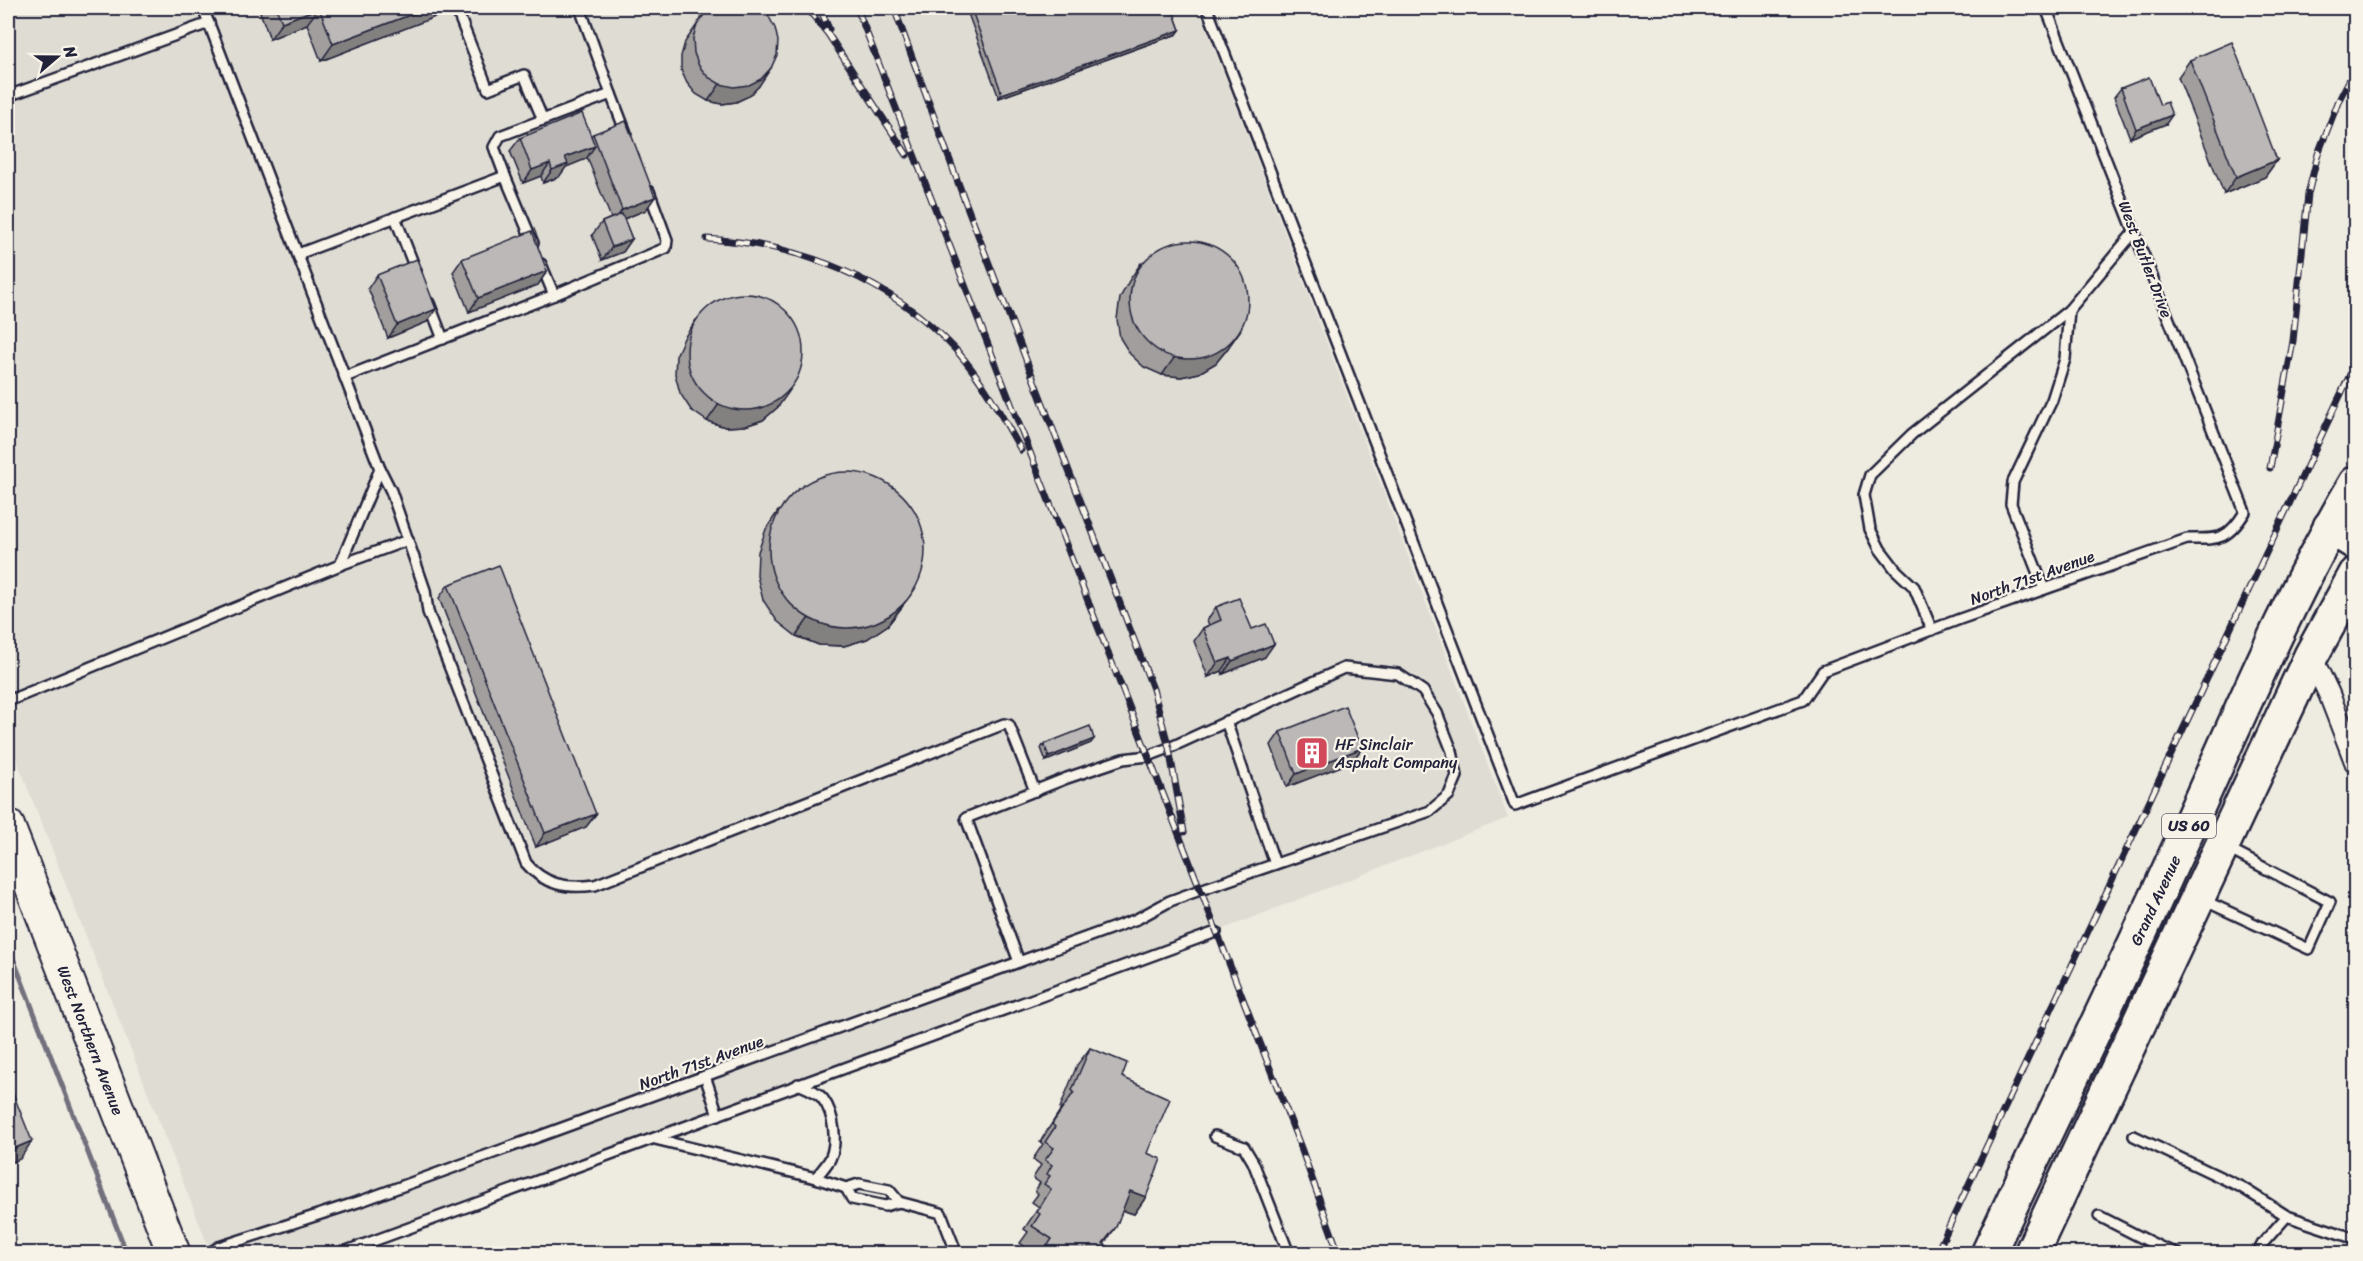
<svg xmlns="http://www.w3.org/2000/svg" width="2363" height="1261" viewBox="0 0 2363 1261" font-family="Sriracha,sans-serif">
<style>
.built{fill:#dfdcd4}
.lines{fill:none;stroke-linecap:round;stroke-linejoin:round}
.stream{stroke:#716f7b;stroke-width:5}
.service-casing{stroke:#22223b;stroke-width:14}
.minor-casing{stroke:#22223b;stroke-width:24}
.primary-casing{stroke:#22223b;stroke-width:36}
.trunk-casing{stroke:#22223b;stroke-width:38}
.service{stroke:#f7f3e8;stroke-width:9}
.minor{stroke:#f7f3e8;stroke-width:20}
.primary{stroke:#f7f3e8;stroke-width:32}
.trunk{stroke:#f7f3e8;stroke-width:33}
.rail-casing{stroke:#22223b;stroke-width:7}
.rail{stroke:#f7f3e8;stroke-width:4.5;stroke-dasharray:14;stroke-linecap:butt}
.wall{fill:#a19e9d;stroke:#22223b;stroke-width:1.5}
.shaded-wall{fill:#838180;stroke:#22223b;stroke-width:1.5}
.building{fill:#bbb8b7;stroke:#22223b;stroke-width:1.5}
.labels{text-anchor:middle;stroke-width:4.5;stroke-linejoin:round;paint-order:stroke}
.shield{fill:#f7f3e8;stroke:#62616f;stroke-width:1.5}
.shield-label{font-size:15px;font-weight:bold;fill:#22223b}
.street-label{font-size:16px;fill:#22223b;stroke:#f7f3e8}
.poi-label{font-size:16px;fill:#22223b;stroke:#f7f3e8;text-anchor:start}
</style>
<rect width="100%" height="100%" fill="#eeebe1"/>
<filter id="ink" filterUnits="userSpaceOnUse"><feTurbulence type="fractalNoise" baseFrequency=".0167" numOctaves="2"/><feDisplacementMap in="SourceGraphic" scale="12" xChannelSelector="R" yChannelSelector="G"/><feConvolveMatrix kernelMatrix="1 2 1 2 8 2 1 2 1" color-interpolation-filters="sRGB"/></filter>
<g filter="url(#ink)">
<path class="built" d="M8,8H1199L1508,818L1192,941L340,1253H211L8,738Z"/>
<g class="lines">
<path class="stream" d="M8,945L127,1254"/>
<defs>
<g id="service">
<path d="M456,8L488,89L524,75L543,120"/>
<path d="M580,8L611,94"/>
<path d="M1207,8L1515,805L1803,700L1823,671L1960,619L2187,539C2219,539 2227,541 2245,512L2046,8"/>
<path d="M8,96L209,23"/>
<path d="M505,176L494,147L500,136L611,94L626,133"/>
<path d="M395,217L416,271"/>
<path d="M298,254L505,176L533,243"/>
<path d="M554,295L666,248L667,240L649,191"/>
<path d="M429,303L443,339"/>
<path d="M345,377L554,295L541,264"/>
<path d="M380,469L391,491L425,590L428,612L526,863C544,885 567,889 595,885L1004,724L1009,725L1035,791"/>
<path d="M340,565L408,540"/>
<path d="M2044,589L2011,504L2013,482L2052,400L2065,359L2069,310"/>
<path d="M1932,630L1914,587L1896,570L1880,549L1870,529L1864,495L1870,475L1912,434L2069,310L2135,231"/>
<path d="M8,701L340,565L380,469L203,8"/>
<path d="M1226,721L1275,864"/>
<path d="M2203,900L2309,949L2330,902L2226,848"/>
<path d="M705,1076L718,1115"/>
<path d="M798,1084C807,1088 817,1091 823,1099C834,1114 838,1142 830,1159C826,1166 820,1172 816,1178"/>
<path d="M1215,1136L1244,1147L1253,1162L1289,1254"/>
<path d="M2134,1136L2241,1187L2287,1216"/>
<path d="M655,1139L816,1178L846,1188L859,1184L889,1190L899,1202"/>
<path d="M846,1188L852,1199L885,1206L899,1202L941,1213L957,1254"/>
<path d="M2099,1216L2160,1247L2178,1254"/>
<path d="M208,1254L219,1247L364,1200L1137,919L1170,901L1200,890L1430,811L1449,795L1457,776L1452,751L1437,713L1423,691L1398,674L1344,668L1169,748L1148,756L1123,759L1067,778L966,818L1019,962"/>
<path d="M338,1254L1216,932"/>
<path d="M2257,1254L2263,1243L2287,1216L2356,1239"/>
</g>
<path id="minor" d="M2311,656L2329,694L2356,764"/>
<path id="primary" d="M8,826L174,1254"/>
<g id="trunk">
<path d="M2330,527L2356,543"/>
<path d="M1988,1254C2049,1123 2113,994 2172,863C2231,736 2284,604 2356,483"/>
<path d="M2031,1254L2311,656L2356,574"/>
</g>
</defs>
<use href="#service" class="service-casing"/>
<use href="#minor" class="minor-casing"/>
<use href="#primary" class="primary-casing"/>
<use href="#trunk" class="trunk-casing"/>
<use href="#service" class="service"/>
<use href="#minor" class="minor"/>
<use href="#primary" class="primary"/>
<use href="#trunk" class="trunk"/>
<defs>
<g id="rail">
<path d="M807,8L828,34L907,155"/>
<path d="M820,8L829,29"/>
<path d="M857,8L1301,1148L1339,1254"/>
<path d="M894,8L963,196L1153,689L1169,748L1184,832"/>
<path d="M707,239C801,244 891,280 956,350C982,379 1002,416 1021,450"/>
<path d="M2270,468L2293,341L2308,194L2318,154L2339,100L2356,67"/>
<path d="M1936,1254L2356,362"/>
</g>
</defs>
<use href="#rail" class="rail-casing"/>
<use href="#rail" class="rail"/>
</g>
<g class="wall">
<path d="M263,8H442L435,17L321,61L307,24L270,39L260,12Z"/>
<path d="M966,8H1172L1180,30L1177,34L999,98Z"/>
<path d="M705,13L759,86L749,96L736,102L722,104L708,101L696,94L687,83L681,70V56L685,42Z"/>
<path d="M2190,60L2277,160L2265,177L2224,194L2178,77Z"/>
<path d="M2121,88L2166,124L2130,138L2114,97Z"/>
<path d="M593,134L646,210L624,219L632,239L623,252L602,260L592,235L602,222L611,218L587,157L586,159L566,167L559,177L543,183L541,176L523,183L510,151L520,138L591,136Z"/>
<path d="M462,259L547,271L538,285L469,312L453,272Z"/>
<path d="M1141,263L1228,348L1216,363L1199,373L1181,377L1162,375L1144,367L1130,354L1120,338L1117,319L1120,298L1129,281Z"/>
<path d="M377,275L427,322L388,338L368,288Z"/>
<path d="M696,320L778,407L763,420L745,426L725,427L707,421L691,410L680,393L675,374L676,356L684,338Z"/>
<path d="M778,511L903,606L888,625L867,639L844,646L819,645L796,636L777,621L763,600L757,576L758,552L766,529Z"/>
<path d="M448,585L596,814L586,827L536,847L439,598Z"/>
<path d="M1216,607L1252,629L1265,657L1223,674L1222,671L1208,677L1194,641L1203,628L1209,625L1207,620Z"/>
<path d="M1280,732L1362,748L1352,762L1287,787L1271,745Z"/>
<path d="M1091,743L1046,761L1041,748L1044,744Z"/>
<path d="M1090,1048L1122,1077L1147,1153L1146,1197L1134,1214L1122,1210L1116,1227L1104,1244L1112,1254H1035L1020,1243L1028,1232L1024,1229L1039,1207L1032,1202L1038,1194L1035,1191L1040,1183L1033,1178L1041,1165L1033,1159L1043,1144L1040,1142L1061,1109L1060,1108L1077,1065Z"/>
</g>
<g class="shaded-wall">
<path d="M319,8L307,24L270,39L282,22Z"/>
<path d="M428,8H442L435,17L321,61L333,44Z"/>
<path d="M1180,30L1177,34L999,98L1002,94Z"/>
<path d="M771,68L759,86L749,96L736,102L722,104L708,101L720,84Z"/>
<path d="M2172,115L2166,124L2130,138L2136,129Z"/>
<path d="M595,146L586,159L566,167L559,177L543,183L552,170L565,157Z"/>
<path d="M2277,160L2265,177L2224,194L2236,177Z"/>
<path d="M550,163L541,176L523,183L532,170Z"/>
<path d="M655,197L646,210L613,223L622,210Z"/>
<path d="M632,239L623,252L602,260L612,247Z"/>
<path d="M547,271L538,285L469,312L478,298Z"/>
<path d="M436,309L427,322L388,338L397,325Z"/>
<path d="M1240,331L1228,348L1216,363L1199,373L1181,377L1162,375L1174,358Z"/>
<path d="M790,390L778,407L763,420L745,426L725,427L707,421L719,404Z"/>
<path d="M915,589L888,625L867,639L844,646L819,645L796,636L808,619Z"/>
<path d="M1274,644L1265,657L1223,674L1232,661Z"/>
<path d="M1231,658L1222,671L1208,677L1217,663Z"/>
<path d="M1094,739L1091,743L1046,761L1049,757Z"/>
<path d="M1362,748L1352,762L1287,787L1296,774Z"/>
<path d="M596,814L586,827L536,847L545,833Z"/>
<path d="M32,1141L20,1159L8,1164V1151Z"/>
<path d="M1130,1191L1146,1197L1134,1214L1118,1209Z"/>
</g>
<g class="building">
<path d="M276,8H428L333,44L319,8L282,22Z"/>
<path d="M713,8H759L768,15L775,28L778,41L777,55L771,68L761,79L749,85L734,87L720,84L708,77L699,66L694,53L693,38L697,25L705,13Z"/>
<path d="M971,8H1172L1180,30L1002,94Z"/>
<path d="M2232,42L2277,160L2236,177L2190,60Z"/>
<path d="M2149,77L2160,105L2167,102L2172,115L2136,129L2121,88Z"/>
<path d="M582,113L595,146L565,157L568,164L552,170L550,163L532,170L520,138Z"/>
<path d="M626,121L655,197L622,210L593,134Z"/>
<path d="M622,214L632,239L612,247L602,222Z"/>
<path d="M532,231L547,271L478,298L462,259Z"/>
<circle cx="1189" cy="300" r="59"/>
<path d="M417,259L436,309L397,325L377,275Z"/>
<circle cx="745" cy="352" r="58"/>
<circle cx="847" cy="550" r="78"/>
<path d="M499,565L596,814L545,833L448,585Z"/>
<path d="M1239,598L1252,629L1266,624L1274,644L1232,661L1231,658L1217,663L1203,628L1221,620L1216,607Z"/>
<path d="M1345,706L1362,748L1296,774L1280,732Z"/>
<path d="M1090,726L1094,739L1049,757L1044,744Z"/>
<path d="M1090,1048L1127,1063L1122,1077L1170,1099L1147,1153L1161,1159L1146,1197L1130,1191L1116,1227L1103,1243L1114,1251L1112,1254H1042L1052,1239L1032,1226L1040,1214L1037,1212L1051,1189L1044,1184L1050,1176L1047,1174L1052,1165L1045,1160L1054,1148L1045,1142L1055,1127L1052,1124L1074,1092L1072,1090Z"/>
<path d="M8,1081L32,1141L8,1151Z"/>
</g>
</g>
<defs>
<symbol id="building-square" viewBox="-11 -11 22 22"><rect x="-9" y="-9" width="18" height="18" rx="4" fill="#d1495b" stroke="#f7f3e8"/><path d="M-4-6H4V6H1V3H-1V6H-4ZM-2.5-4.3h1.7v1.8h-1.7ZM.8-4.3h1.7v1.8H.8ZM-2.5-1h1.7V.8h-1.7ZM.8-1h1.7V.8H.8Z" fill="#fff"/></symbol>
</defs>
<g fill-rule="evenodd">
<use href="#building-square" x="1293" y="734" width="38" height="38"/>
</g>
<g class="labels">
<rect class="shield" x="2162" y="814" width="54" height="24" rx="4.5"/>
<g class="shield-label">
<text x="2189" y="831">US 60</text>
</g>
<g class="street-label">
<text transform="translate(2146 259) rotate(69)" y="6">West Butler Drive</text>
<text transform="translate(2032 577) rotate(-20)" y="6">North 71st Avenue</text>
<text transform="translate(2155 900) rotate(-65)" y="6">Grand Avenue</text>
<text transform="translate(91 1040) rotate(69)" y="6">West Northern Avenue</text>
<text transform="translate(701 1062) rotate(-20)" y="6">North 71st Avenue</text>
</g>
<g class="poi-label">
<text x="1335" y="750">HF Sinclair<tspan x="1335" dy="18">Asphalt Company</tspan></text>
</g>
</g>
<rect width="2363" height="1261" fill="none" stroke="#f7f3e8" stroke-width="30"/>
<rect x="15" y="15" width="2333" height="1231" fill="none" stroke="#22223b" stroke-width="2" filter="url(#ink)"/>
<g transform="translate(57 57) rotate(70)" stroke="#f7f3e8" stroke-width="4.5" paint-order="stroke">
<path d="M0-4.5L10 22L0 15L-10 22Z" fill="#22223b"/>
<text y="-9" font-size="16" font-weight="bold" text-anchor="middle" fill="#22223b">N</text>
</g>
</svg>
